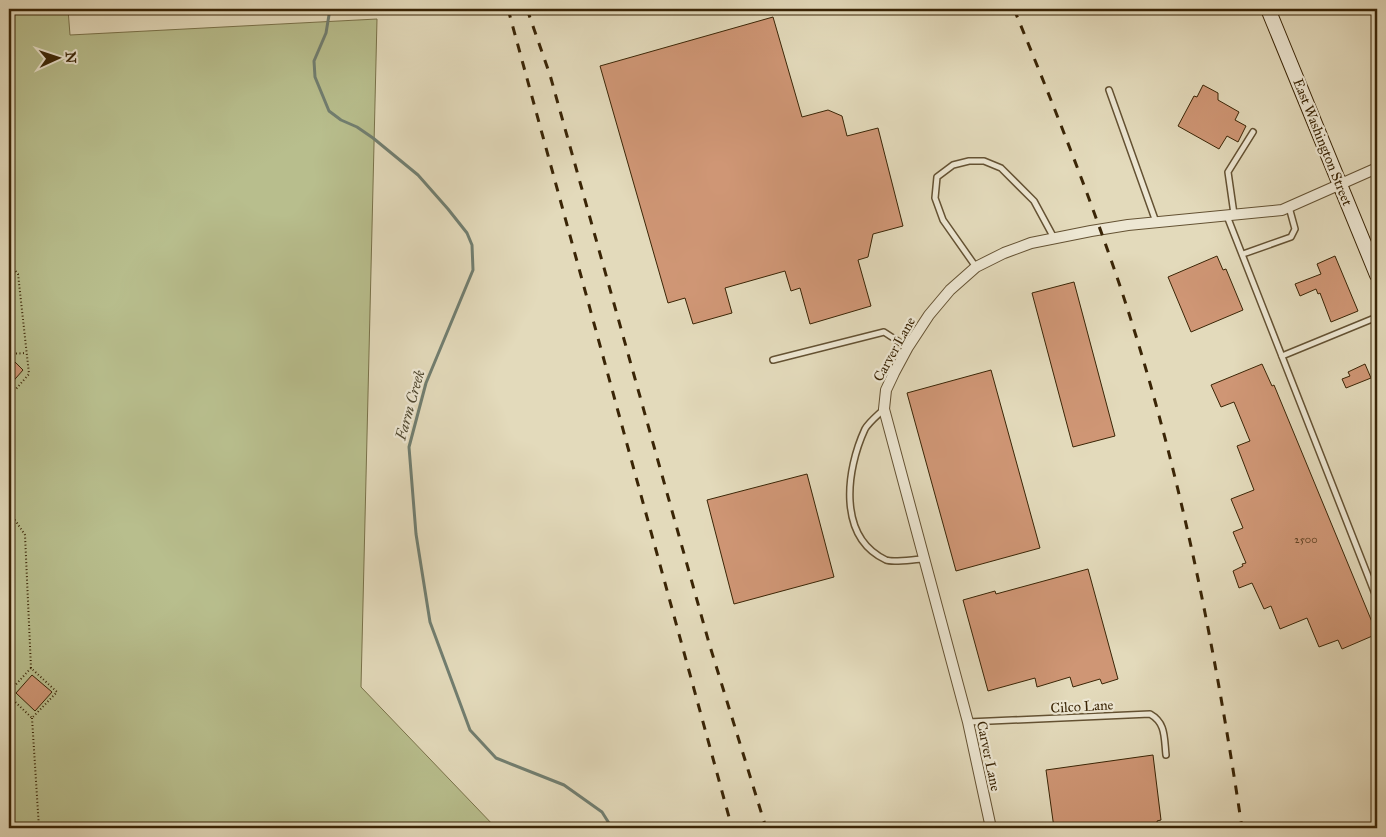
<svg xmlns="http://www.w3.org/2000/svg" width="1386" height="837" viewBox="0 0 1386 837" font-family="'IM FELL Great Primer',serif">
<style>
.green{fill:#b8be8d;stroke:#79724a}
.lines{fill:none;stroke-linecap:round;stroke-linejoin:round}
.stream{stroke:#717e70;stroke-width:3}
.building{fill:#cf9675;stroke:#3a2506}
.service-casing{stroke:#645233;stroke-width:8}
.minor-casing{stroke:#645233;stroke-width:12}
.secondary-casing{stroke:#3a2506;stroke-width:16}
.path{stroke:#3a2506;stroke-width:2;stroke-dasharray:1 2.5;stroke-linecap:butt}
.service{stroke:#ede7d3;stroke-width:5}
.minor{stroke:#ede7d3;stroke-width:10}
.secondary{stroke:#ede7d3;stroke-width:14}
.rail{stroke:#3a2506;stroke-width:3;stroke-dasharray:9 9;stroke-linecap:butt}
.labels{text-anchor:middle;stroke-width:4.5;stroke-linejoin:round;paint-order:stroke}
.number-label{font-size:11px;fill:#5f4122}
.street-label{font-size:14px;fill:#3a2506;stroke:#ede7d3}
.water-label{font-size:15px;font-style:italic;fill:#514a32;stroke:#ede7d3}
</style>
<rect width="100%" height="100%" fill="#e3dabb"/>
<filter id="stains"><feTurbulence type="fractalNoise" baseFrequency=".004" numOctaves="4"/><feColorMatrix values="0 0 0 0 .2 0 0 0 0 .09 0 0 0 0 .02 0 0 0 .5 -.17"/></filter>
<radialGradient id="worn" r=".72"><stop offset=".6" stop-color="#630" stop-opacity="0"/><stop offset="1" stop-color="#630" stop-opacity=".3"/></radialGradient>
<path class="green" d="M9,9H68L70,35L377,19L361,687L496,828H9Z"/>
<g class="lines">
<path class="stream" d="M330,9L326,33L314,61L315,77L329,111L341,120L357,127L373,138L418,175L448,209L467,233L472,245L473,270L426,383L409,447L416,534L430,622L470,730L496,758L564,785L602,812L612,828"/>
</g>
<g class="building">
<path d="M773,17L802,117L828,110L842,116L847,136L878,128L903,226L873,234L868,257L858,260L871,306L810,324L800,288L791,291L785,271L725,288L732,313L693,324L685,298L668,303L600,66Z"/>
<path d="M1203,85L1218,93V100L1239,112L1235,120L1246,126L1238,142L1227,136L1219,149L1178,126L1194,96L1197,97Z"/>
<path d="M1217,256L1223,270L1226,269L1243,310L1191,332L1168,277Z"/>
<path d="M1335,256L1358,311L1331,322L1320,293L1318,294L1316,289L1300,296L1295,284L1321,274L1317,264Z"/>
<path d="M1074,282L1115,436L1073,447L1032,293Z"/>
<path d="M9,356L23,370L9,386Z"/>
<path d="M1262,364L1272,386L1274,385L1377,634L1342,649L1338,640L1319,647L1307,618L1280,629L1271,606L1264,609L1252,583L1239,588L1233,571L1243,566L1242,564L1246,563L1233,532L1243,528L1231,499L1254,490L1237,446L1250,441L1234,402L1221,407L1211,385Z"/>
<path d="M1365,364L1371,378L1346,388L1342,379L1350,376L1348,372Z"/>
<path d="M991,370L1040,548L956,571L907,393Z"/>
<path d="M807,474L834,577L734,604L707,500Z"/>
<path d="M1088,569L1118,679L1102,684L1100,679L1073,687L1070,677L1037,687L1035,678L988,691L963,600L995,591L996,594Z"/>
<path d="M32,675L52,692L35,711L16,693Z"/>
<path d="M1153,755L1161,820L1157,821L1158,828H1054L1046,770Z"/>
</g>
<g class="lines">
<defs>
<g id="service">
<path d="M1109,90L1156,222"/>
<path d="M1234,214L1228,172L1253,132"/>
<path d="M1227,216L1377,599"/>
<path d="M1243,254L1291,237L1295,229L1289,207"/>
<path d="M976,267L943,220L935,198L937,177L953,165L969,161H984L1001,168L1034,201L1054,238"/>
<path d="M1282,356L1377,317"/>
<path d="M773,360L884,332L907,347"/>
<path d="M884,409C878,415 869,422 865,429C846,470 837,537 886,560C893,563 915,559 924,559"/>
<path d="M968,722L1150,714C1166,723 1164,737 1166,755"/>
</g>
<path id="minor" d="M991,828L968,722L884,409L886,390L894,373L908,347L929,315L950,290L976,267L1004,253L1031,243L1091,231L1128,225L1282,210L1377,168"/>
<path id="secondary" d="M1268,9L1377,275"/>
</defs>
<use href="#service" class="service-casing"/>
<use href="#minor" class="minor-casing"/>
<use href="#secondary" class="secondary-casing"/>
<g class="path">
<path d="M9,263L18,274L29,374L16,389H9"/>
<path d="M9,354L26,353"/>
<path d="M9,511L25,535L31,668"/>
<path d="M9,692L31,668L57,692L32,718L9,696"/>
<path d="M32,718L39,828"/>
</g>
<use href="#service" class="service"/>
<use href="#minor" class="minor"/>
<use href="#secondary" class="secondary"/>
<g class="rail">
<path d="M508,9L732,828"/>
<path d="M527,9L550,75L709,643L766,828"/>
<path d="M1014,9C1052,101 1089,194 1121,289C1179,464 1215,646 1242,828"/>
</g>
</g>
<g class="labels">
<g class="number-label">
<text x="1306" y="543">2500</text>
</g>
<g class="street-label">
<text transform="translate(1323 142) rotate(68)" y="5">East Washington Street</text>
<text transform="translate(894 349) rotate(-61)" y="5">Carver Lane</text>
<text transform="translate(1082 706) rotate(-3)" y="5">Cilco Lane</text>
<text transform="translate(989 756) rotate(78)" y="5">Carver Lane</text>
</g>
<g class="water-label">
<text transform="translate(410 405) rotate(-74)" y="5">Farm Creek</text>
</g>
</g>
<rect width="1386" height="837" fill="none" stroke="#e3dabb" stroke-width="30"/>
<rect x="10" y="10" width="1366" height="817" fill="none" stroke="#3a2506" stroke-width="2.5"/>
<rect x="15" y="15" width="1356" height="807" fill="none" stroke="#3a2506"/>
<g transform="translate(58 58) rotate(87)" stroke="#ede7d3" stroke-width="4" paint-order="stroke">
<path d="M0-4L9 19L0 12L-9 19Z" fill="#3a2506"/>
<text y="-8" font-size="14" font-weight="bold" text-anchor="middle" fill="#3a2506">N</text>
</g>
<rect width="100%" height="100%" filter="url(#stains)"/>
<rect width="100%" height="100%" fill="url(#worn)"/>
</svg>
